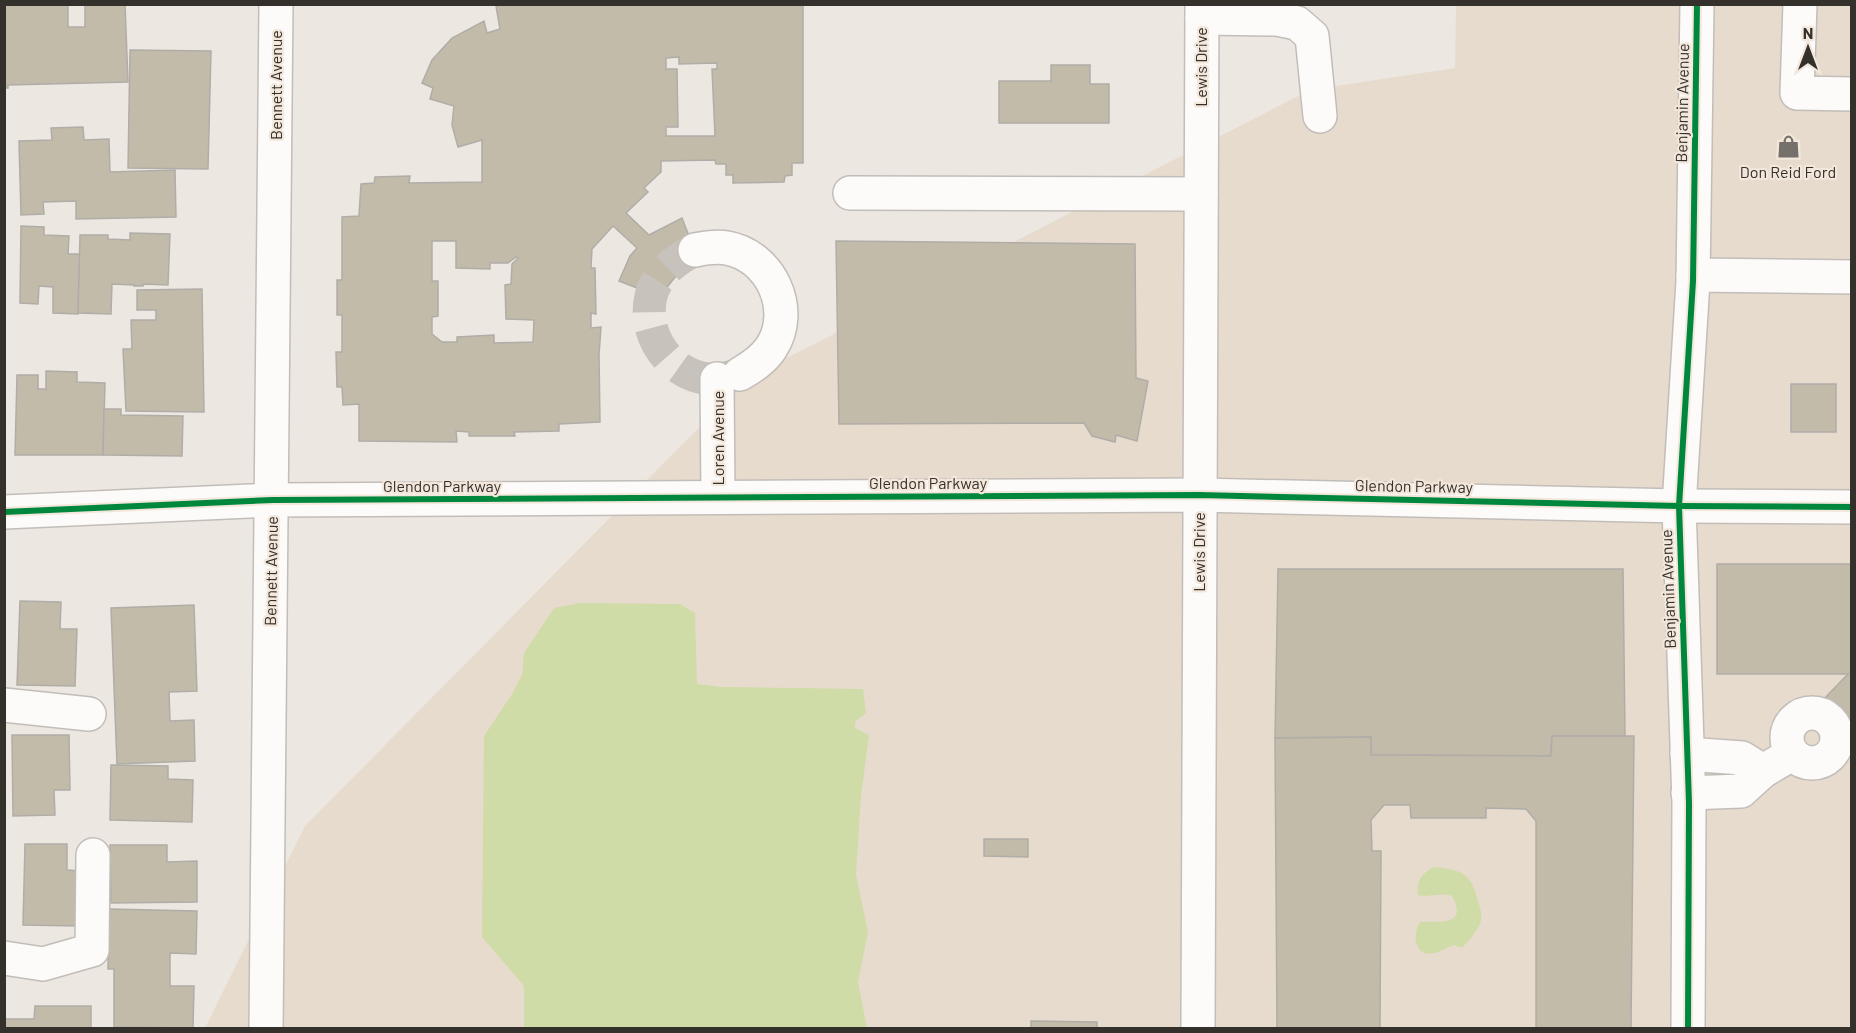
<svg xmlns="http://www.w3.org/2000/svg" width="1856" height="1033" viewBox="0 0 1856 1033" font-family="Barlow,sans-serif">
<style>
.built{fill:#e7dbce}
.water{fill:#d0dca7}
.building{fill:#c2bba9;stroke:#b0ada8;stroke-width:1.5;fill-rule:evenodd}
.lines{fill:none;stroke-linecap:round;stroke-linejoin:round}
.minor-tunnel{stroke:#c8c2bd;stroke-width:33;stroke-dasharray:33 16;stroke-linecap:butt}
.minor-casing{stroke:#c2bdb8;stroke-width:36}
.minor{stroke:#fcfbfa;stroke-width:33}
.cycleway-casing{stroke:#f3e7db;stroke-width:10}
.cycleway{stroke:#00873e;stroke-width:6}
.labels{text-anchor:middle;stroke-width:4.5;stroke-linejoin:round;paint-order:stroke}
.street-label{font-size:16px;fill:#34302b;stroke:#f3e7db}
.poi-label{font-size:16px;fill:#34302b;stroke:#f3e7db}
</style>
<rect width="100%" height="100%" fill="#ede7e1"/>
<path class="built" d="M1456,5H1851V1028H205L305,826L748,378L1310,90L1455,68Z"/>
<g class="water">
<path d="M580,603L680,604L695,613L697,684L721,687L863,689L866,713L855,722V728L869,735L861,796L856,875L868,932L858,982L867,1028H524V986L482,937L484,736L512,694L522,675L524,653L554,608Z"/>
<path d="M1434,867C1463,870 1471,873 1478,901C1480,907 1482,914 1481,920C1479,930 1469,940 1462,948L1454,945C1448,947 1441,951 1435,953C1414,958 1412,935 1420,922C1438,921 1469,927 1452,896C1440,892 1430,898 1418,895C1416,881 1422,873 1434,867Z"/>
</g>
<g class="building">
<path d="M4,4H68V27H85V4H125L128,82L8,85V88H4Z"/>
<path d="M514,4H803V163H792V175L785,176L784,182L733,183V175H726V164H716L715,160L661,161V172L644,188L648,192L626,213L649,235L682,218L699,262L684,269L676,276L668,286L663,298L619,281L630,256L637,248L613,226L592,249L591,268H595L596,314L591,313V328L601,327L599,355L600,422L559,424V431L514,432L515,436H469V432L456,431L457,442L359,441V404L343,405L342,387H337L336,352H342V315H337V280H342V217L359,216L361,184L374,183L375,177L410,176L409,183L482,182V140L458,147L452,125L454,106L430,99L433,88L422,83L432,60L452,38L484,21L487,33L500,29L496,6ZM679,57V64L717,63V69H712L715,136H666V127H678L677,69H666V58ZM432,241H456V268L490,269V263H508L516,257L518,258L512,264L511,284L505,285L506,319L534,320L533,342L494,343V335L457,337V342H442L432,334V317L438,316V281H432Z"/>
<path d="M130,50L211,51L208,169L128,168Z"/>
<path d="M1051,65H1090V84H1109V123H999V81H1051Z"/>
<path d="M83,127L84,140L109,139L110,172L175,170L176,217L76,219V201L43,202L44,214L21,215L19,141L52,140L51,128Z"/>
<path d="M21,226L44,227V235L69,236L68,254H80L78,314L53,313V287L39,286L38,304L20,303Z"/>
<path d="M130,233L170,234L168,285L143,284V286H134V285L112,284L111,314L78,313L80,235H108V239L130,240Z"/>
<path d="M836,241L1135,244L1136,378L1148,381L1137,441L1116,435L1115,442L1092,436L1084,423L839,424Z"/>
<path d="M202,289L204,412L126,411L123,349H132L131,320H156V310H137V290Z"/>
<path d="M46,371L77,372V382L105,383L103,455H15L17,375H38V389H46Z"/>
<rect x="1791" y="384" width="45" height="48"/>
<path d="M104,409H121V415L183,416L182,456L103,455Z"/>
<path d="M1717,564H1852V725L1847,731L1820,703L1848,674H1717Z"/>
<path d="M1278,569H1623L1625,736H1552L1551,756L1371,755V737L1275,738Z"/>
<path d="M20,601L61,602L60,629H77L75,686L17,685Z"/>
<path d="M194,605L197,691L169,692L170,721L194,720L195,761L117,764L111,608Z"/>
<path d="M12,735H69L70,790H54L55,815L13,816Z"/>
<path d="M1552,736H1634L1631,1028H1536V821L1526,809L1486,808V818H1411L1410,805H1384L1371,820L1372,851H1381L1380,1028H1277L1275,738L1371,737V755L1551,756Z"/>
<path d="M111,765L168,766V779L193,780L192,822L110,820Z"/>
<path d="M984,839H1028V857L984,856Z"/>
<path d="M25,844H67V870L81,871L80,926L23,925Z"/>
<path d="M110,845H167V862L197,861V902L111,903Z"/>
<path d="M109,909L197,911L196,954L170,953V986H194L193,1028L114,1027V969H108Z"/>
<path d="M35,1006H91V1028H4V1019H34Z"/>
<path d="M1031,1021L1097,1022V1028H1031Z"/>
</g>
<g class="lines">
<path class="minor-tunnel" d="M695,250C676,259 656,275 651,296C641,337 674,381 717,379C724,379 733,376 740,374"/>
<defs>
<g id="minor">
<path d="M1800,4L1797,93L1852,94"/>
<path d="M1202,18L1277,19L1297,23L1312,36L1320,116"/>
<path d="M850,193L1201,194"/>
<path d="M695,250C705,248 716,246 727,248C771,256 796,310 771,348C763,360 752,367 740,374"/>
<path d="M1693,275L1852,277"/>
<path d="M717,379L718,497"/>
<path d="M4,512L273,500L1199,495L1679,506L1852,507"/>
<path d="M4,705L89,714"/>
<circle cx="1812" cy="738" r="25"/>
<path d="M1687,754L1742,758L1763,771"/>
<path d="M1688,793L1741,791L1763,771L1792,754"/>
<path d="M4,958L43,964L92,950L93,855"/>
<path d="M266,1028C268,687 274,346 276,4"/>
<path d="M1198,1028L1202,4"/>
<path d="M1688,1028L1689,803L1679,506L1693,281L1697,4"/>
</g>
</defs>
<use href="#minor" class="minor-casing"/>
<use href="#minor" class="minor"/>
<defs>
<g id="cycleway">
<path d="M4,512L273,500L1199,495L1679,506L1852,507"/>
<path d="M1688,1028L1689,803L1679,506L1693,281L1697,4"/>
</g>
</defs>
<use href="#cycleway" class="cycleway-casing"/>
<use href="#cycleway" class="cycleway"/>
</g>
<defs>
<symbol id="shop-bare" viewBox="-9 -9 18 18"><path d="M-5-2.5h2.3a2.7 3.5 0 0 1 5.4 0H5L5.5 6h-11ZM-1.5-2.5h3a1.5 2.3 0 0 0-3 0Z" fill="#75706b" stroke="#f3e7db" stroke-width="2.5" paint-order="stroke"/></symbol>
</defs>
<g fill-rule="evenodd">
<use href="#shop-bare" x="1772" y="130" width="33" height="33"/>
</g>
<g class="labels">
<g class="street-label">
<text transform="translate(1201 67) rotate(-90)" y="6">Lewis Drive</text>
<text transform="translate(276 85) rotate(-90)" y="6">Bennett Avenue</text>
<text transform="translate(1682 103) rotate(-89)" y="6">Benjamin Avenue</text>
<text transform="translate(718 438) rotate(-90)" y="6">Loren Avenue</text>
<text x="928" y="489">Glendon Parkway</text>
<text x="442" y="492">Glendon Parkway</text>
<text transform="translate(1414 486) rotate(1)" y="6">Glendon Parkway</text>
<text transform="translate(1199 552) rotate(-90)" y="6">Lewis Drive</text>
<text transform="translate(271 571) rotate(-89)" y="6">Bennett Avenue</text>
<text transform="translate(1668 589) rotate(-92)" y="6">Benjamin Avenue</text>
</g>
<g class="poi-label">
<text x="1788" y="178">Don Reid Ford</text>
</g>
</g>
<rect width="1856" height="1033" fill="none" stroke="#34302b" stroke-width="12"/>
<g transform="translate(1808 48)" stroke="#f3e7db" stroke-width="4.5" paint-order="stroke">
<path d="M0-4.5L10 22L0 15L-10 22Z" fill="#34302b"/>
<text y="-9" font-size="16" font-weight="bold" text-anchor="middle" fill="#34302b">N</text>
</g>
</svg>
